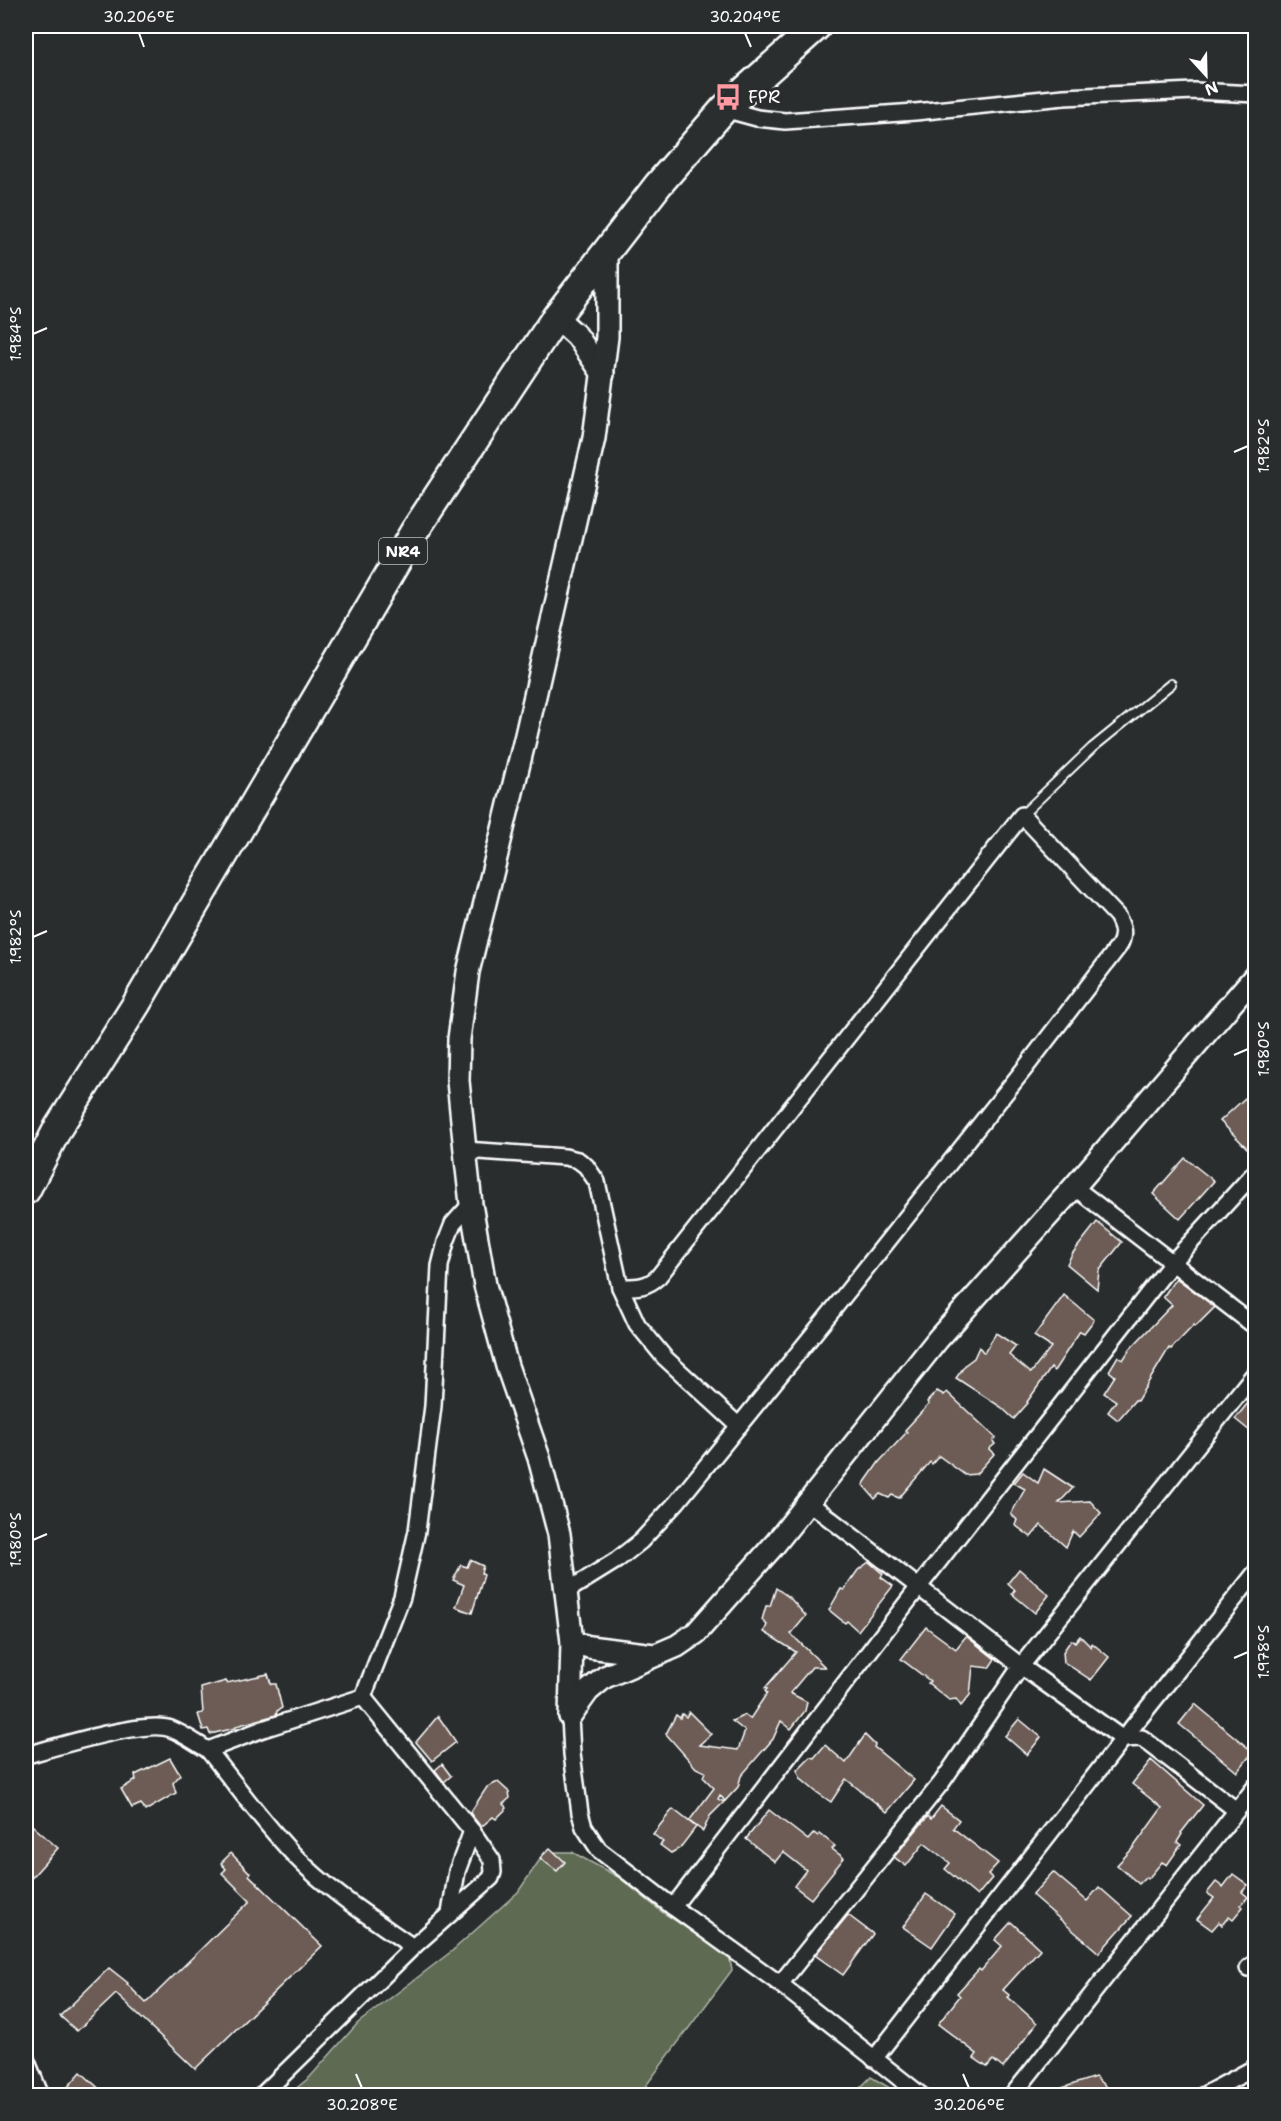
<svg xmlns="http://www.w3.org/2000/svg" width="1281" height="2121" viewBox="0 0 1281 2121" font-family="'Shantell Sans',sans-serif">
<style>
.green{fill:#5e6b53;stroke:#aeb5a9;stroke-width:1.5}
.building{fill:#6c5b54;stroke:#fff;stroke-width:1.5}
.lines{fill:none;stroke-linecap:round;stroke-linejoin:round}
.lane-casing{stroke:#fff;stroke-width:12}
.street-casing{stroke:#fff;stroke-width:20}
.secondary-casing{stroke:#fff;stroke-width:26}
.highway-casing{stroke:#fff;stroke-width:32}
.lane{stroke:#2a2d2e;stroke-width:8}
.street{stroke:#2a2d2e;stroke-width:15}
.secondary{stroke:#2a2d2e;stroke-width:21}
.highway{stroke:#2a2d2e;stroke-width:27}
.ticks{fill:none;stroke:#fff;stroke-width:2}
.labels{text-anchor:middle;stroke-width:6;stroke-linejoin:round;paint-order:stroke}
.shield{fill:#2a2d2e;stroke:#bfc0c0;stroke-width:1.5}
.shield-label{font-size:16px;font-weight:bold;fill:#fff}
.poi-label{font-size:18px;fill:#fff;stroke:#2a2d2e;text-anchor:start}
.neatline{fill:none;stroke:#fff;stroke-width:2}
.ticks-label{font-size:15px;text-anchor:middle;fill:#fff}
</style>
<rect width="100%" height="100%" fill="#2a2d2e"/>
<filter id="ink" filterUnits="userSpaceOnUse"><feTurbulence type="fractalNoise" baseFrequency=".0167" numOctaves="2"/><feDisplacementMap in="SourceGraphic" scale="12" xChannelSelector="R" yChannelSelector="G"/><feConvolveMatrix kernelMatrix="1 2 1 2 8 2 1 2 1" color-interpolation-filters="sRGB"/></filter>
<g filter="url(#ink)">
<g class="green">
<path d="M545,1852H572L620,1878L662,1912L729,1955L732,1970L639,2095L287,2096L310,2077L358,2023L452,1951L518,1892Z"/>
<path d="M871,2077L902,2095H853Z"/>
</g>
<g class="building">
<path d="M1245,1098L1256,1111V1157L1220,1121Z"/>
<path d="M1185,1158L1214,1181L1180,1219L1153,1194Z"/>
<path d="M1097,1222L1122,1242L1099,1271L1097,1289L1067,1264L1072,1254Z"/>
<path d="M1176,1278L1215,1307L1195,1327L1194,1325L1171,1349L1169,1348L1137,1401L1135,1400L1118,1420L1108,1412L1116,1401L1104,1393L1115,1376L1109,1371L1118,1356L1123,1360L1130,1349L1172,1305L1163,1297Z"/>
<path d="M1064,1295L1094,1320L1084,1333L1080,1331L1054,1371L1051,1368L1027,1402L1028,1403L1014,1419L1001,1407L956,1378L966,1364L974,1358L979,1347L984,1353L996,1333L1016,1346L1009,1355L1031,1373L1051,1347L1034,1336Z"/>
<path d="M937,1391L944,1395L947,1392L996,1438L993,1441L995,1444L989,1449L994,1454L976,1474L965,1475L939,1456L932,1464L930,1462L899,1498L892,1495L889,1498L880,1494L875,1499L863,1485L879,1462L907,1432L905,1430L929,1404L927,1402Z"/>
<path d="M1256,1393V1436L1235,1419Z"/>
<path d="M1044,1469L1073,1488L1059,1503L1090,1501L1101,1513L1079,1537L1073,1531L1066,1547L1041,1525L1031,1537L1015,1525L1017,1520L1011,1514L1025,1489L1014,1483L1023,1472L1038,1483Z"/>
<path d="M470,1560L483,1566L481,1573L484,1575L472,1613L456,1607L464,1585L453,1580L461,1565L467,1567Z"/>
<path d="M869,1562L883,1574L881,1577L893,1586L858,1631L847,1621L845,1623L829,1610L841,1589L844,1590L858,1570Z"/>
<path d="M1019,1569L1049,1595L1035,1613L1012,1594L1015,1590L1008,1583Z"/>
<path d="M776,1588L790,1598L806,1616L791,1634L825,1667H812L790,1693L807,1702L805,1711L791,1729L781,1721L773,1739L741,1776L738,1787L725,1801L720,1795L718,1799L724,1802L710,1816L703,1831L689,1821L714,1788L703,1777L705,1772L696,1768L666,1734L676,1715L680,1718L682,1714L686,1717L689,1712L711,1734L699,1745L738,1750L745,1731L732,1721L745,1715L750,1719L767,1693L765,1691L767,1689L765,1688L796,1652L764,1632L767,1625L762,1620L766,1606H770Z"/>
<path d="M926,1627L956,1649L966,1636L995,1659L989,1668L973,1666L970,1695L961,1706L956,1699L949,1700L928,1683L930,1681L901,1659Z"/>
<path d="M1080,1636L1091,1647L1092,1643L1109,1657L1091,1680L1064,1662L1063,1652L1071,1640L1075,1642Z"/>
<path d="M268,1674L271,1684H276L282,1708L277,1711L276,1715L236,1726V1728L210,1734L208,1729L203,1730L198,1714L203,1713L201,1688L226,1681L227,1683Z"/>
<path d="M1195,1704L1253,1752L1237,1772L1179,1724Z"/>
<path d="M438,1716L456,1742L432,1761L416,1742Z"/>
<path d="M1019,1719L1041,1737L1027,1755L1005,1736Z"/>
<path d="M865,1735L875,1745L874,1747L914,1780L887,1812L846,1779L831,1802L815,1791L801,1779L797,1770L810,1757L814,1758L825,1745L846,1763Z"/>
<path d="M170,1758L180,1775L173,1783L176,1793L145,1811L141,1804L132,1808L121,1789L136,1780L135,1775Z"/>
<path d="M1151,1760L1203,1805L1181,1833L1182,1834L1177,1842L1181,1845L1167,1865L1162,1862L1148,1879L1146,1877L1139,1884L1117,1865L1133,1848L1162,1808L1132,1784Z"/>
<path d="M442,1764L451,1776L444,1782L435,1770Z"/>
<path d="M498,1782L509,1792L510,1798L503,1804L507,1808L496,1819L493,1817L481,1827L470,1813L487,1787Z"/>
<path d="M941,1806L959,1820L953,1828L998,1863L988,1874L992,1878L977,1896L945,1869L950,1863L924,1843L906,1866L894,1857L928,1816L931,1819Z"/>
<path d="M673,1809L696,1827L680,1848L671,1853L660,1845L663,1842L653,1834Z"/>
<path d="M769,1810L808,1840L814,1833L818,1836L820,1834L835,1846L832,1849L844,1858L811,1899L794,1886L806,1870L783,1852L775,1862L746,1839Z"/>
<path d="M26,1820L58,1848L26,1884Z"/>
<path d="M550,1848L565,1862L557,1871L540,1858Z"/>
<path d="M231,1853L250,1873L249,1875L322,1946L195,2069L116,1994L77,2031L60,2016L109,1968L128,1983L127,1984L146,2003L250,1901L222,1873L226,1869L221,1863Z"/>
<path d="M1053,1872L1087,1901L1099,1887L1132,1916L1099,1953L1032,1895Z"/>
<path d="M1233,1874L1248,1885L1242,1892L1248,1897L1241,1905L1243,1907L1233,1919L1229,1916L1222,1925L1219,1922L1212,1930L1197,1919L1214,1898L1207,1893L1216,1882L1223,1887Z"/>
<path d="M926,1894L955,1914L932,1947L903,1927Z"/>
<path d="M848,1915L873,1934L843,1975L815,1955Z"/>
<path d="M1011,1922L1040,1949L1003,1990L1009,1995L1008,1997L1037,2023L1003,2068L993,2060L987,2067L974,2058L977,2054L938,2024L960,1996L957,1993L979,1969L981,1971L1002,1946L995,1940Z"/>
<path d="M81,2072L107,2096H73L66,2089Z"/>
<path d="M1095,2077L1116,2096H1048L1047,2093Z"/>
</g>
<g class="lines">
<defs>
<path id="lane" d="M1022,815L1092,748L1171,684"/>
<g id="street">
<path d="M724,109L757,118L785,121L915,112L1064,97L1194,91L1256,94"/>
<path d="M465,1150L565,1157L578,1160L586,1166L597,1182L620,1287L637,1324L664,1357L739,1426"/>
<path d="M1074,1187L1256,1327"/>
<path d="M808,1502L1021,1666L1123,1739L1142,1738L1236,1810"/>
<path d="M567,1591L617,1560L641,1541L677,1502L832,1311L1025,1068L1119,946C1125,935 1123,927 1117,916L1022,815L658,1277C646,1288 636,1287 620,1287"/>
<path d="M570,1716L572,1754L580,1813L584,1827L599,1850L673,1907L780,1984L922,2096"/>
<path d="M208,1750C237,1786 264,1824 296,1857C330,1892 373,1919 413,1947"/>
<path d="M31,1754C58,1746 147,1719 171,1729C184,1734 196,1743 208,1750L263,1729L363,1697L402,1597L417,1531L433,1406L440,1266L446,1242L453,1224L471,1204"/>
<path d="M673,1907L918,1588L1172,1263L1256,1171"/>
<path d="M450,1913L457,1871L472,1831"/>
<path d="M1248,1968L1256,1962"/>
<path d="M780,1984L942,1782L1021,1666L1256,1372"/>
<path d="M26,2059L41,2096"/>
<path d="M874,2059L1123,1739L1256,1572"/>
<path d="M261,2096L413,1947L491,1878L493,1872L492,1860L472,1831L363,1697"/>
<path d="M1012,2096L1256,1786"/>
<path d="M1202,2096L1256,2067"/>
</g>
<g id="secondary">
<path d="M556,317L577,336L603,374"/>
<path d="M572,1642L589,1647L654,1655"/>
<path d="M570,1716L572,1642L559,1534L539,1458L507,1366L485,1285L471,1204L465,1150L458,1081L459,1039L468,972L526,735L594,438L607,337V251"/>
<path d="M570,1716L588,1691L605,1677L677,1646L696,1633L775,1544L938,1339L1074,1187L1256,975"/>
</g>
<path id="highway" d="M26,1190L58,1128L137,1003L414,532L556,317L658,185L724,109L817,26"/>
</defs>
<use href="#lane" class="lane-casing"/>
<use href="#street" class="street-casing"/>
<use href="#secondary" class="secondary-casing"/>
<use href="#highway" class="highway-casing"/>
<use href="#lane" class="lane"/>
<use href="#street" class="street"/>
<use href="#secondary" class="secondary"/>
<use href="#highway" class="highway"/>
</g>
</g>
<path class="ticks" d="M139,33L144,47M745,33L751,47M33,334L47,328M1234,452L1248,446M33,937L47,931M1234,1055L1248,1049M33,1540L47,1534M1234,1658L1248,1652M356,2074L362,2088M963,2074L969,2088"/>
<defs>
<symbol id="bus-bare" viewBox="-9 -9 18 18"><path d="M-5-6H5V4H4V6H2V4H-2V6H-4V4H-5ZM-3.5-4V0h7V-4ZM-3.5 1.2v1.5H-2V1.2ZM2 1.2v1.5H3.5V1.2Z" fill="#ff9aa2" stroke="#2a2d2e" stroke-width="2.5" paint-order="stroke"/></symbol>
</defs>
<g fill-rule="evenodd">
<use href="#bus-bare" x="709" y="78" width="38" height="38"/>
</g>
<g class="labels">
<rect class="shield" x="379" y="538" width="48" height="26" rx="4.5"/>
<g class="shield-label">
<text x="403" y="557">NR4</text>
</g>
<g class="poi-label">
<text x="748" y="103">FPR</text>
</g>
</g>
<rect width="1281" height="2121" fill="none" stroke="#2a2d2e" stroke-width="66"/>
<g transform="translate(1206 75) rotate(158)" stroke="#2a2d2e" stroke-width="4.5" paint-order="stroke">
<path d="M0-4.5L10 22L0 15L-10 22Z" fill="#ffffff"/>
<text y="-9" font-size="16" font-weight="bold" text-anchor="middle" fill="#ffffff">N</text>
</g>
<rect x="33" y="33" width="1215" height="2055" class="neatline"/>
<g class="ticks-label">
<text x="139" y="22">30.206°E</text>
<text x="745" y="22">30.204°E</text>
<text transform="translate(16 334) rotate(-90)" y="5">1.984°S</text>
<text transform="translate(1264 446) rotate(-90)" y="5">1.982°S</text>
<text transform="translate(16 937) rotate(-90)" y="5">1.982°S</text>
<text transform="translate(1264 1049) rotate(-90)" y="5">1.980°S</text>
<text transform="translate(16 1540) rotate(-90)" y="5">1.980°S</text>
<text transform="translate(1264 1652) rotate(-90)" y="5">1.978°S</text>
<text x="362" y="2110">30.208°E</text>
<text x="969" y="2110">30.206°E</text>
</g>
</svg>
